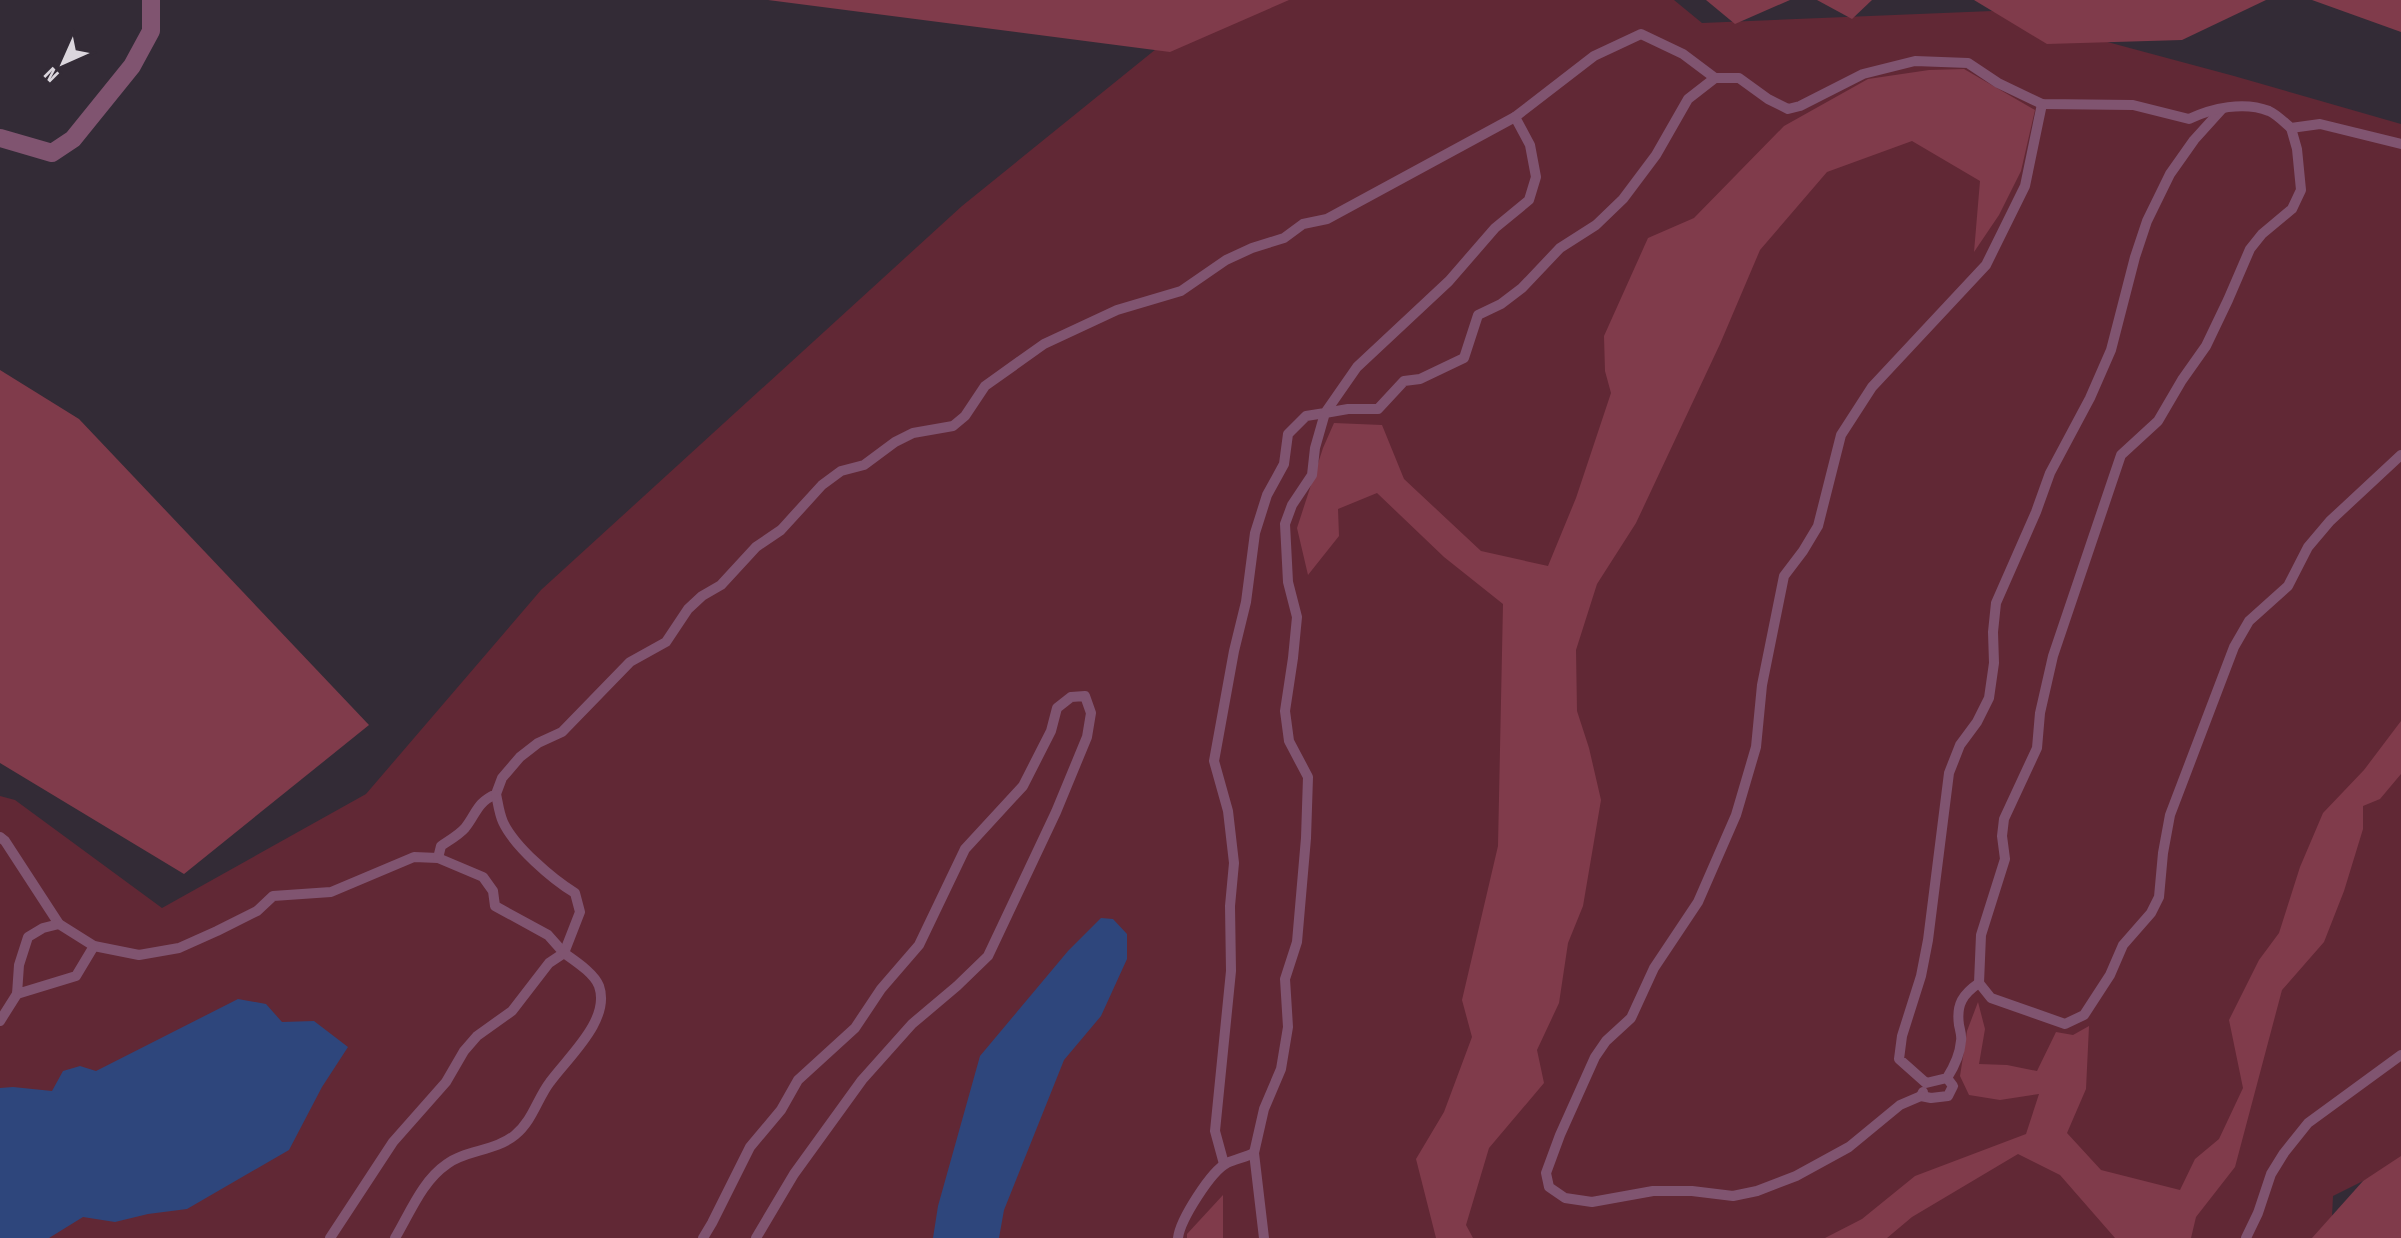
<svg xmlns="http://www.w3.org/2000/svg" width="2401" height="1238" viewBox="0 0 2401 1238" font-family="'Fira Sans Condensed',sans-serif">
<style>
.green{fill:#612835}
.forest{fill:#803b4b}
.water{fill:#2e467c}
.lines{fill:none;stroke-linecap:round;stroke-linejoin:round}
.lane{stroke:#805470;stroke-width:10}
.street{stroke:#805470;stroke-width:18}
</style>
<rect width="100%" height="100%" fill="#332b36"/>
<path class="green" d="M1265,0H1674L1702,23L1992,11L2234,76L2401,124V1162L2333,1196L2331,1238H0V796L15,800L162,908L366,794L541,590L962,206L1208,7Z"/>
<g class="forest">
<path d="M768,0H1289L1170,52Z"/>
<path d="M1706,0H1790L1735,24Z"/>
<path d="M1817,0H1872L1852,19Z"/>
<path d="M1974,0H2266L2182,40L2047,44Z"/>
<path d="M2312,0H2401V32Z"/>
<path d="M1964,69L2035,110L2021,171L1999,215L1974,252L1980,181L1912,141L1827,172L1760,250L1720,344L1636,523L1597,584L1576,650L1577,711L1589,748L1601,800L1583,906L1568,943L1559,1003L1537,1050L1544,1083L1489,1148L1466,1225L1473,1238H1436L1416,1159L1444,1112L1472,1037L1462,1000L1498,846L1503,604L1444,557L1377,493L1338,509L1339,536L1308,575L1297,528L1323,448L1334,423L1382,425L1404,479L1481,551L1548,566L1576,498L1611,393L1605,371L1604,336L1648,238L1694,218L1784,126L1868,79L1929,70Z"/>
<path d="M0,370L79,419L369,725L184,874L0,763Z"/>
<path d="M2401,721V774L2380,799L2363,806V829L2344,891L2324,942L2282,990L2235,1167L2196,1217L2191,1238H2115L2060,1175L2018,1154L1912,1217L1887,1238H1825L1862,1219L1915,1176L2026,1134L2039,1094L2000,1100L1969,1095L1960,1076L1967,1031L1978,1002L1985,1029L1979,1064L2007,1065L2037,1071L2056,1032L2073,1035L2089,1026L2086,1089L2067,1133L2101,1170L2180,1190L2195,1159L2219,1139L2243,1088L2229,1020L2259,960L2279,933L2300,867L2323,813L2364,770Z"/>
<path d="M2401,1156V1238H2312L2363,1181Z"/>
<path d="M1223,1195V1238H1187V1234Z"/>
</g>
<g class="water">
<path d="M1101,918L1113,919L1127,934V959L1101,1016L1064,1060L1004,1210L999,1238H933L938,1206L980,1056L1068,951Z"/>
<path d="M238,999L266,1004L282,1022L314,1021L348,1047L322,1087L289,1150L187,1209L148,1214L115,1222L83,1217L49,1238H0V1088L13,1087L52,1091L63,1071L80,1066L96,1071Z"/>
</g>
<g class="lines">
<g class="lane">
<path d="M2291,128L2297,149L2301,190L2292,209L2262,234L2250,249L2228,300L2206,346L2182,380L2158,421L2121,455L2053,656L2040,713L2037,748L2004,819L2002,836L2005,859L1981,935L1979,983L1991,998L2065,1024L2084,1015L2110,975L2123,945L2151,913L2159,897L2163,853L2170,815L2234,647L2249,621L2288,586L2308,547L2330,521L2401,455"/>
<path d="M0,837L5,841L59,924L94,946L139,955L179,948L217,931L257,911L273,896L331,892L414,857L438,858L483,877L493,891L495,906L548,935L564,953L549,963L512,1011L477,1036L464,1051L446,1082L393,1142L330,1238"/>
<path d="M438,858L441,846C448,841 459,835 465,828C477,813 476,803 496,794L502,778L520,757L538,743L562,732L630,662L666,642L688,609L702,596L721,585L756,547L781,530L822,485L841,471L864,465L895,442L913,433L953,426L965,416L985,386L1044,344L1117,310L1181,291L1226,260L1252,248L1284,238L1303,224L1327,219L1515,117"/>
<path d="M59,924L43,928L28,937L19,965L17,994L76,976L94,946"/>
<path d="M1979,983C1963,994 1956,1004 1959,1025C1960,1030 1962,1036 1961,1041C1960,1054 1954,1067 1947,1078L1926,1083L1899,1059L1902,1036L1921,976L1928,940L1949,773L1960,745L1977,722L1989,698L1994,663L1993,632L1996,603L2036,512L2050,473L2090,398L2111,350L2135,257L2147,221L2170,174L2194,140L2222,109"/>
<path d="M0,1021L17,994"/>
<path d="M1923,1092L1921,1096L1931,1098L1948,1096L1953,1086L1947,1078"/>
<path d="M1921,1096L1900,1105L1849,1147L1796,1176L1757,1191L1733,1196L1692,1191H1653L1592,1202L1565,1198L1549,1187L1546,1173L1560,1135L1595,1057L1606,1041L1631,1018L1654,968L1698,902L1736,815L1756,747L1762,685L1784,576L1803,551L1818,526L1841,435L1872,387L1986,265L2025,186L2042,104"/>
<path d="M1224,1164L1215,1131L1231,971L1230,906L1234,863L1228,811L1214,761L1234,651L1246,602L1255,533L1267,495L1284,464L1288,434L1306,416L1325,413L1357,367L1449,281L1495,228L1529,200L1536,177L1530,145L1515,117L1594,56L1641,34L1683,54L1715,78"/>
<path d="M395,1238C410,1213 422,1181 447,1164C465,1150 496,1151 515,1135C533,1120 537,1099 550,1082C568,1057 611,1020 599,986C594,973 575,961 564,953L580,912L575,893C552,879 514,846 503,822C499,813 498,803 496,794"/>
<path d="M703,1238L712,1223L750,1147L781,1110L798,1080L855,1028L881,989L919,945L965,849L1023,786L1051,731L1057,708L1071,697L1085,696L1091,713L1087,737L1056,812L988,956L957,986L912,1024L862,1080L794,1174L756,1238"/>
<path d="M1178,1238C1180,1220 1211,1171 1227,1163C1236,1159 1246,1157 1254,1153"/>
<path d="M1264,1238L1254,1153L1264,1109L1281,1069L1288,1027L1285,979L1297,942L1306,838L1308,777L1289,741L1285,711L1293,658L1297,617L1288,582L1285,524L1292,505L1312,475L1315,448L1325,413L1348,409H1378L1404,381L1420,379L1464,358L1478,315L1501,304L1522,288L1560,248L1596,225L1623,199L1656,155L1688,99L1715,78H1739L1768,99L1788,109L1800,106L1863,74L1915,61L1968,63L1998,83L2042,104L2133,105L2189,119C2212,108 2244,101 2269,111C2276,114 2284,122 2291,128L2320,124L2401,144"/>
<path d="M2246,1238L2258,1213L2271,1174L2284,1153L2308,1123L2401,1055"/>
</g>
<path class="street" d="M0,138L52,153L73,139L132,66L151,31V0"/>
</g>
<g transform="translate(63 63) rotate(225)" stroke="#332b36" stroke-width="5" paint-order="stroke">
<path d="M0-5L12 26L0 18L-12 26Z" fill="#dbd6dd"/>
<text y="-10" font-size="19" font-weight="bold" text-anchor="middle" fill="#dbd6dd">N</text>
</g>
</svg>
